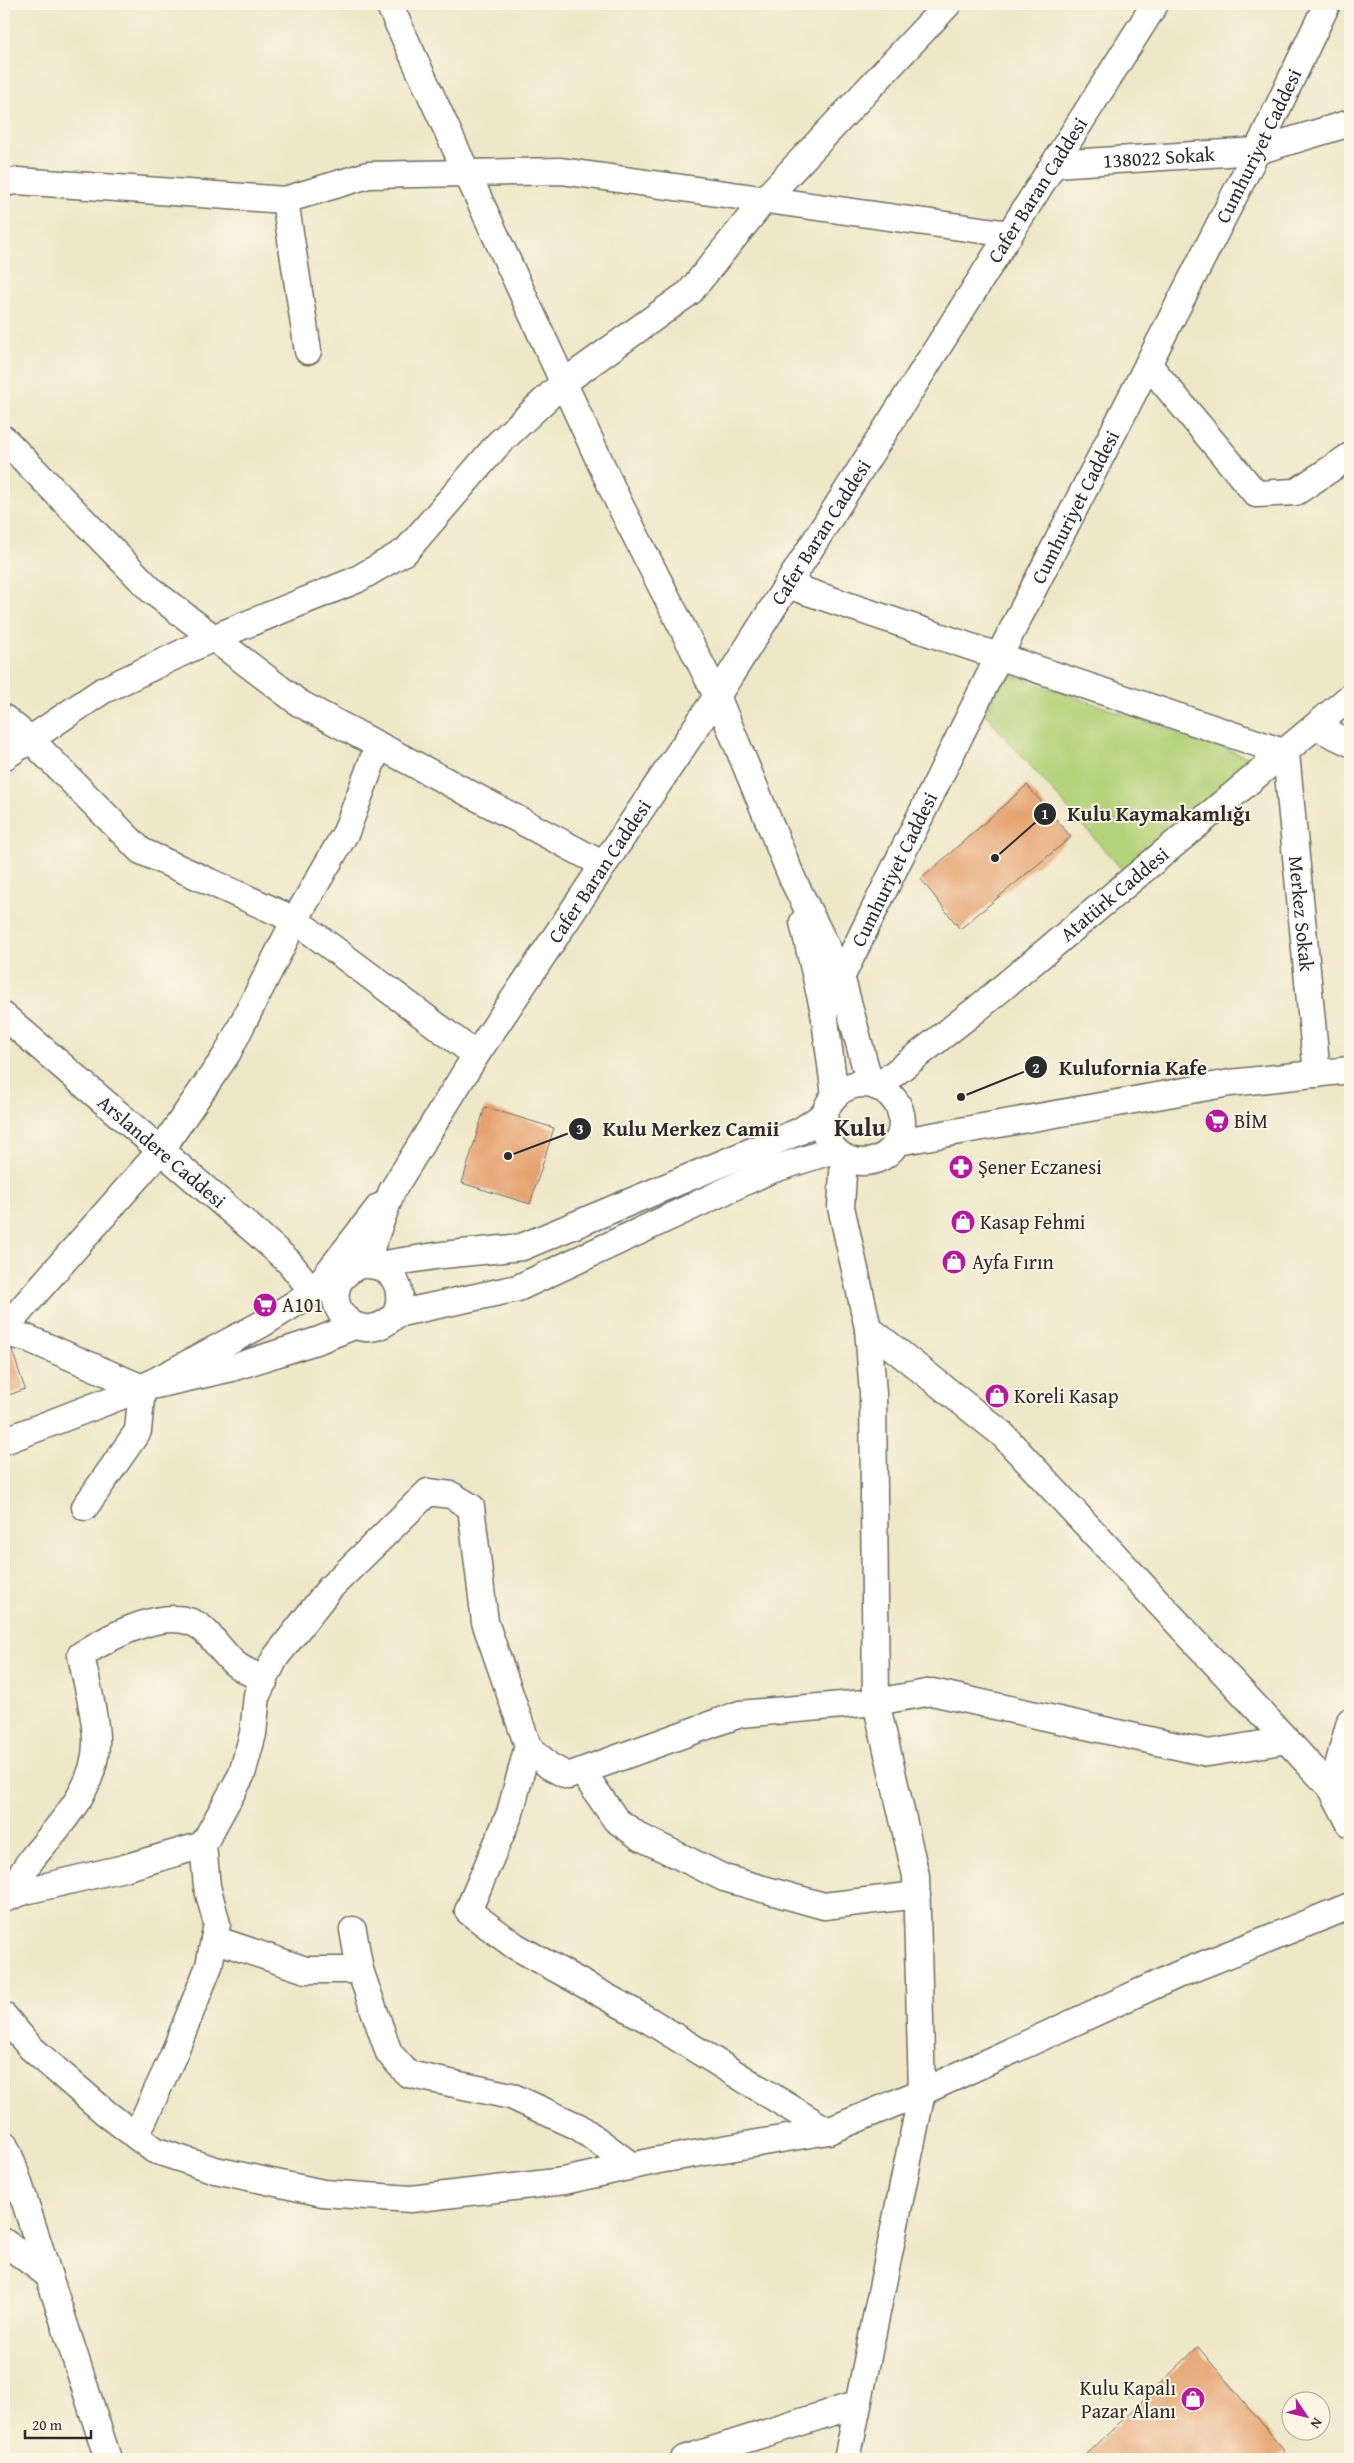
<svg xmlns="http://www.w3.org/2000/svg" width="1354" height="2463" viewBox="0 0 1354 2463" font-family="'Gentium Book Plus',serif">
<style>
.green{fill:#b3d279;stroke:#6f7e52}
.building{fill:#e5a16e}
.lines{fill:none;stroke-linecap:round;stroke-linejoin:round}
.minor-casing{stroke:#6f6d62;stroke-width:29}
.minor{stroke:#fff;stroke-width:26}
.labels{text-anchor:middle;stroke-width:4;stroke-linejoin:round;paint-order:stroke}
.street-label{font-size:20px;fill:#2b2b2b;stroke:#fcf5e5}
.poi-label{font-size:20px;fill:#2b2b2b;stroke:#fcf5e5;text-anchor:start}
.district-label{font-size:25px;font-weight:bold;fill:#2b2b2b;stroke:#fcf5e5}
.leader{fill:none;stroke:#2b2b2b;stroke-width:2}
.callout-dot{fill:#2b2b2b;stroke:#fcf5e5;stroke-width:2}
.mark-label{font-size:15px;text-anchor:middle;font-weight:bold;fill:#fff}
.callout-label{font-size:21px;text-anchor:middle;font-weight:bold;fill:#2b2b2b;stroke:#fcf5e5;stroke-width:4;stroke-linejoin:round;paint-order:stroke}
</style>
<rect width="100%" height="100%" fill="#fcf5e5"/>
<filter id="ink" filterUnits="userSpaceOnUse"><feTurbulence type="fractalNoise" baseFrequency=".02" numOctaves="2"/><feDisplacementMap in="SourceGraphic" scale="10" xChannelSelector="R" yChannelSelector="G"/><feConvolveMatrix kernelMatrix="1 2 1 2 8 2 1 2 1" color-interpolation-filters="sRGB"/></filter>
<filter id="wash" filterUnits="userSpaceOnUse"><feTurbulence type="fractalNoise" baseFrequency=".0096" numOctaves="4" result="noise"/><feDisplacementMap in="SourceGraphic" scale="20" xChannelSelector="R" yChannelSelector="G"/><feGaussianBlur stdDeviation="1.12" result="paint"/><feColorMatrix in="noise" values="0 0 0 0 0 0 0 0 0 0 0 0 0 0 0 0 0 1.4 0 .05"/><feComposite in="paint" operator="in"/></filter>
<g filter="url(#wash)">
<rect width="100%" height="100%" fill="#eee7c8"/>
<path class="green" d="M1005,673L1251,758L1125,873L984,713Z"/>
<g id="blocks">
<g class="building">
<path d="M1027,785L1071,837L960,929L921,879Z"/>
<path d="M485,1107L554,1128L530,1204L462,1183Z"/>
<path d="M4,1348L12,1350L25,1389L4,1397Z"/>
<path d="M1198,2347L1285,2451L1276,2459H1082Z"/>
</g>
</g>
</g>
<g filter="url(#ink)">
<use href="#blocks" fill-opacity="0" stroke="#6f6d62" stroke-width="1"/>
<g class="lines">
<defs>
<g id="minor">
<path d="M389,4L618,501L717,696L793,880L841,976L870,1084"/>
<path id="s1" d="M1054,164L1257,151L1350,123"/>
<path d="M4,183L18,181L285,200L368,175L561,171L1010,234"/>
<path d="M285,200L308,351"/>
<path d="M1148,364L1256,494L1296,492L1350,456"/>
<path d="M4,439L152,591L299,703L604,865"/>
<path id="s2" d="M787,585L1286,753L1317,1074"/>
<path d="M4,718L30,739L141,851L295,920L476,1055"/>
<path d="M1316,727L1350,743"/>
<path d="M4,757L102,691L213,638L356,580L406,551L498,444L563,383L690,292L765,199L948,4"/>
<path d="M803,922L824,1012L835,1095"/>
<path id="s3" d="M824,1012L999,656L1257,151L1327,4"/>
<path id="s4" d="M4,1016L258,1234L289,1262L313,1292L379,1207"/>
<circle cx="863" cy="1123" r="39"/>
<path id="s5" d="M877,1087L977,1009L1350,697"/>
<path d="M898,1142L1230,1083L1350,1070"/>
<path d="M844,1158L841,1207L868,1328L873,1394L876,1702L916,1876L922,2092L847,2459"/>
<path id="s6" d="M365,1264L392,1191L476,1055L717,696L1155,4"/>
<path d="M377,1265L442,1255L522,1247L800,1131L824,1115"/>
<path d="M396,1314C405,1291 395,1266 368,1265C360,1264 353,1268 347,1273C314,1299 359,1354 396,1314L518,1288L768,1171L834,1150"/>
<path d="M868,1328L1002,1434L1332,1789L1350,1824"/>
<path d="M4,1329L161,1150L227,1054L295,920L346,832L378,746"/>
<path d="M4,1333L27,1338L142,1388L232,1368L319,1340L354,1326"/>
<path d="M4,1441L142,1388L262,1324L328,1283"/>
<path d="M85,1507L138,1431L142,1388"/>
<path d="M528,1746L510,1813L468,1911L515,1946L650,2021L828,2131"/>
<path d="M582,1771L616,1820L640,1837L724,1878L824,1906L917,1895"/>
<path d="M1332,1789L1350,1721"/>
<path d="M6,1898C15,1884 24,1869 34,1856C62,1822 98,1786 96,1738C95,1711 86,1682 81,1655C109,1637 171,1602 203,1629C214,1639 223,1653 234,1663C242,1670 255,1675 265,1680"/>
<path d="M4,1899L25,1891L124,1868L203,1845"/>
<path d="M353,1930L360,1970L389,2053L408,2074L511,2096L579,2127L632,2166"/>
<path d="M214,1939L306,1970H360"/>
<path d="M4,2016L30,2047L106,2113L154,2150L215,2170L323,2193L411,2199L564,2181L659,2160L828,2131L922,2092L1177,1975L1350,1906"/>
<path d="M136,2136L173,2056L209,1966L217,1924L207,1886L203,1845L242,1774L253,1734L257,1695L275,1658L330,1588L428,1492L451,1495L471,1507L485,1622L528,1746L549,1766L568,1776L740,1714L876,1702L932,1692L1208,1753L1287,1740"/>
<path d="M4,2144L12,2162L108,2459"/>
<path d="M4,2242L47,2274"/>
<path d="M684,2459L858,2404"/>
</g>
</defs>
<use href="#minor" class="minor-casing"/>
<use href="#minor" class="minor"/>
</g>
</g>
<defs>
<symbol id="supermarket-disc" viewBox="-11 -11 22 22"><circle r="9.5" fill="#b5179e" stroke="#fcf5e5"/><path d="M-6-5.5h2.5l.6 2H6L4.5 2H-2.5L-4.4-4H-6ZM-1.5 3.2a1.3 1.3 0 1 0 .1 0ZM3 3.2a1.3 1.3 0 1 0 .1 0Z" fill="#fff"/></symbol>
<symbol id="pharmacy-disc" viewBox="-11 -11 22 22"><circle r="9.5" fill="#b5179e" stroke="#fcf5e5"/><path d="M-2-6h4v4h4v4h-4v4h-4v-4h-4v-4h4Z" fill="#fff"/></symbol>
<symbol id="shop-disc" viewBox="-11 -11 22 22"><circle r="9.5" fill="#b5179e" stroke="#fcf5e5"/><path d="M-5-2.5h2.3a2.7 3.5 0 0 1 5.4 0H5L5.5 6h-11ZM-1.5-2.5h3a1.5 2.3 0 0 0-3 0Z" fill="#fff"/></symbol>
</defs>
<g fill-rule="evenodd">
<use href="#supermarket-disc" x="1203" y="1107" width="28" height="28"/>
<use href="#pharmacy-disc" x="947" y="1153" width="28" height="28"/>
<use href="#shop-disc" x="949" y="1208" width="28" height="28"/>
<use href="#shop-disc" x="940" y="1248" width="28" height="28"/>
<use href="#supermarket-disc" x="251" y="1291" width="28" height="28"/>
<use href="#shop-disc" x="983" y="1382" width="28" height="28"/>
<use href="#shop-disc" x="1179" y="2385" width="28" height="28"/>
</g>
<g class="labels">
<g class="street-label">
<text dy="7" stroke="none"><textPath href="#s3" startOffset="969">Cumhuriyet Caddesi</textPath></text>
<text dy="7" stroke="none"><textPath href="#s1" startOffset="105">138022 Sokak</textPath></text>
<text dy="7" stroke="none"><textPath href="#s6" startOffset="1269">Cafer Baran Caddesi</textPath></text>
<text dy="7" stroke="none"><textPath href="#s3" startOffset="564">Cumhuriyet Caddesi</textPath></text>
<text dy="7" stroke="none"><textPath href="#s6" startOffset="864">Cafer Baran Caddesi</textPath></text>
<text dy="7" stroke="none"><textPath href="#s3" startOffset="159">Cumhuriyet Caddesi</textPath></text>
<text dy="7" stroke="none"><textPath href="#s6" startOffset="459">Cafer Baran Caddesi</textPath></text>
<text dy="7" stroke="none"><textPath href="#s5" startOffset="306">Atatürk Caddesi</textPath></text>
<text dy="7" stroke="none"><textPath href="#s2" startOffset="688">Merkez Sokak</textPath></text>
<text dy="7" stroke="none"><textPath href="#s4" startOffset="208">Arslandere Caddesi</textPath></text>
</g>
<g class="poi-label">
<text x="1234" y="1128">BİM</text>
<text x="978" y="1174">Şener Eczanesi</text>
<text x="980" y="1229">Kasap Fehmi</text>
<text x="972" y="1269">Ayfa Fırın</text>
<text x="282" y="1312">A101</text>
<text x="1014" y="1403">Koreli Kasap</text>
<text x="1176" y="2395" text-anchor="end">Kulu Kapalı<tspan x="1176" dy="23">Pazar Alanı</tspan></text>
</g>
<g class="district-label">
<text x="860" y="1136">Kulu</text>
</g>
</g>
<path class="leader" d="M995 858L1045 814M961 1097L1036 1067M508 1156L580 1129"/>
<g class="callout-dot">
<circle cx="995" cy="858" r="5"/>
<circle cx="961" cy="1097" r="5"/>
<circle cx="508" cy="1156" r="5"/>
<circle cx="1045" cy="814" r="12"/>
<circle cx="1036" cy="1067" r="12"/>
<circle cx="580" cy="1129" r="12"/>
</g>
<g class="mark-label">
<text x="1045" y="819">1</text>
<text x="1036" y="1073">2</text>
<text x="580" y="1134">3</text>
</g>
<g class="callout-label">
<text x="1159" y="821">Kulu Kaymakamlığı</text>
<text x="1133" y="1075">Kulufornia Kafe</text>
<text x="691" y="1136">Kulu Merkez Camii</text>
</g>
<rect width="1354" height="2463" fill="none" stroke="#fcf5e5" stroke-width="20"/>
<g transform="translate(1306 2416) rotate(125)"><circle r="24" fill="#fcf5e5" stroke="#a8a49b"/>
<path d="M0-4L9 19L0 12L-9 19Z" fill="#b5179e"/>
<text y="-8" font-size="14" font-weight="bold" text-anchor="middle" fill="#2b2b2b">N</text>
</g>
<path d="M25 2430v8h66v-8" fill="none" stroke="#2b2b2b" stroke-width="2.5"/>
<text x="32" y="2430" font-size="15" fill="#2b2b2b" stroke="#fcf5e5" stroke-width="4" paint-order="stroke">20 m</text>
</svg>
